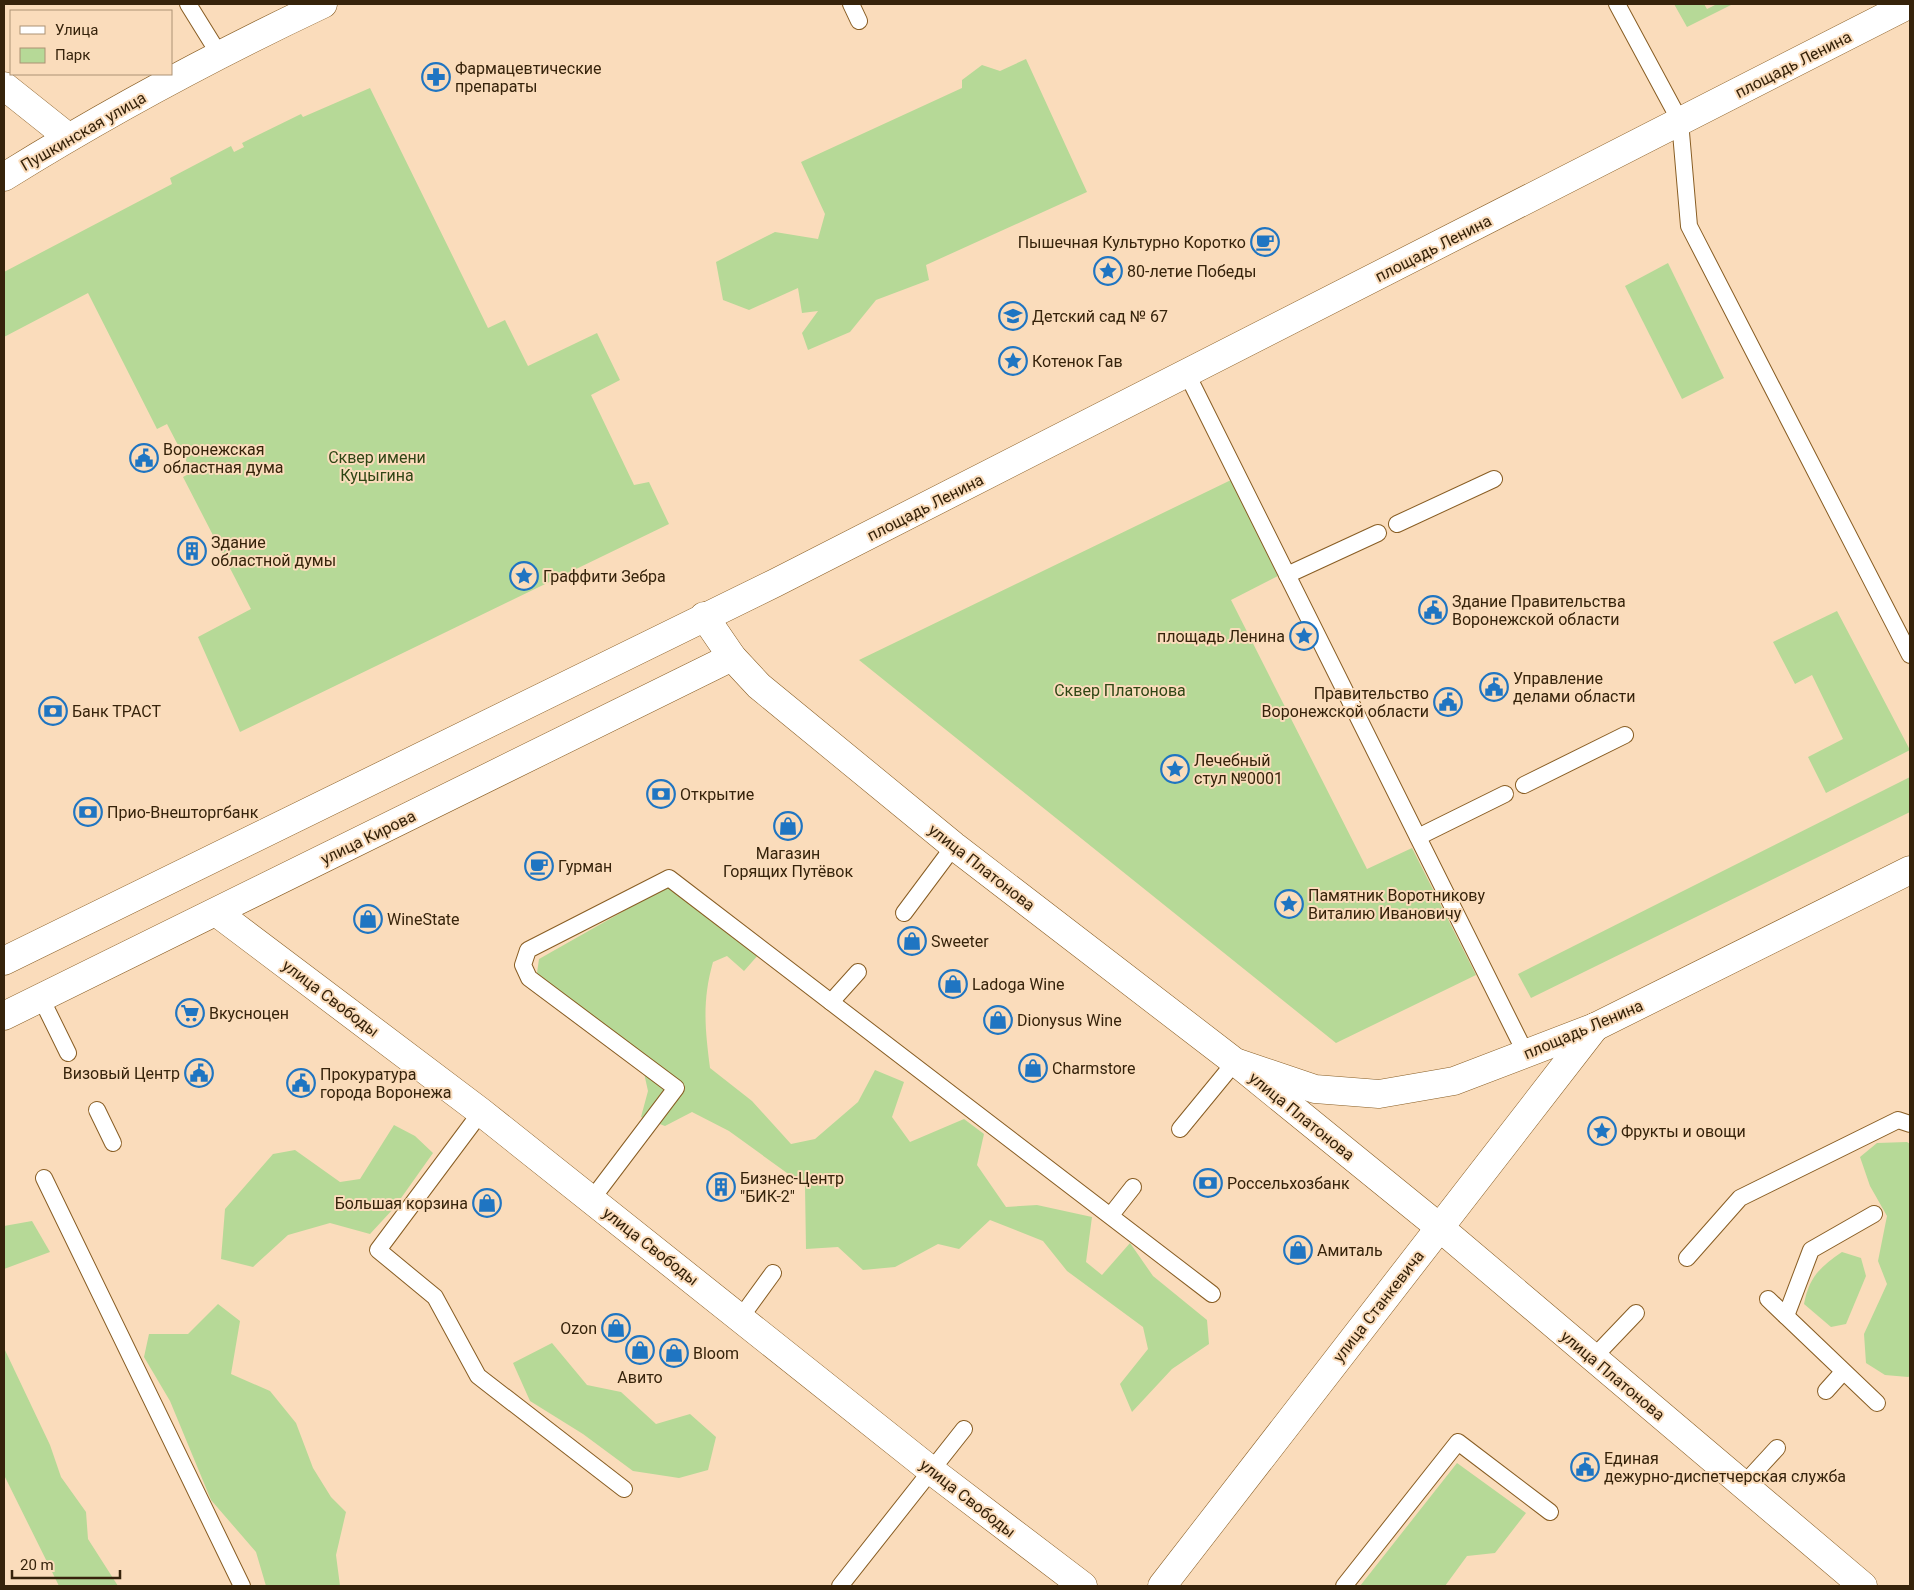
<svg xmlns="http://www.w3.org/2000/svg" width="1914" height="1590" viewBox="0 0 1914 1590" font-family="Roboto,sans-serif">
<style>
.green{fill:#b6d997}
.lines{fill:none;stroke-linecap:round;stroke-linejoin:round}
.service-casing{stroke:#885d23;stroke-width:18}
.minor-casing{stroke:#885d23;stroke-width:29}
.tertiary-casing{stroke:#885d23;stroke-width:29}
.secondary-casing{stroke:#885d23;stroke-width:29}
.service{stroke:#fff;stroke-width:16}
.minor{stroke:#fff;stroke-width:28}
.tertiary{stroke:#fff;stroke-width:28}
.secondary{stroke:#fff;stroke-width:28}
.labels{text-anchor:middle;stroke-width:4;stroke-linejoin:round;paint-order:stroke}
.street-label{font-size:16px;fill:#36230b;stroke:#fadcbb}
.poi-label{font-size:16px;fill:#36230b;stroke:#fadcbb;text-anchor:start}
.park-label{font-size:16px;fill:#2e4514;stroke:#fadcbb}
</style>
<rect width="100%" height="100%" fill="#fadcbb"/>
<g class="green">
<path d="M1674,4H1704L1707,9L1717,4H1733L1687,27Z"/>
<path d="M1026,59L1087,192L926,265L929,280L876,300L850,332L808,350L802,333L818,311L802,313L798,288L749,310L723,300L716,262L775,232L818,239L825,214L801,162L962,88V80L982,65L1000,71Z"/>
<path d="M370,88L488,328L505,320L528,366L597,333L620,380L591,395L634,485L649,482L669,524L240,732L198,637L251,609L183,477L192,472L167,424L157,429L88,293L4,337V272L172,184L170,178L231,146L234,152L244,147L242,143L301,114L303,117Z"/>
<path d="M1668,263L1724,378L1682,399L1625,286Z"/>
<path d="M1231,480L1278,576L1231,600L1367,869L1412,848L1476,975L1336,1043L859,660Z"/>
<path d="M1837,611L1910,750L1826,793L1808,757L1843,739L1812,675L1795,684L1773,642Z"/>
<path d="M1910,777V812L1531,998L1518,974Z"/>
<path d="M668,886L759,954L744,971L727,956L713,962C702,1001 705,1028 710,1068L752,1101L791,1144L815,1139L858,1102L875,1070L904,1082L892,1117L910,1142L964,1119L984,1134L977,1165L1006,1207L1037,1205L1092,1217L1086,1262L1102,1275L1130,1243L1153,1276L1207,1320L1209,1344L1172,1369L1132,1412L1120,1384L1148,1349L1143,1327L1067,1271L1043,1241L990,1220L959,1249L938,1244L895,1267L863,1270L838,1247L806,1249L805,1186L729,1131L692,1112L665,1126L641,1117L648,1091L640,1055L537,973L539,959Z"/>
<path d="M394,1125L415,1136L433,1153L394,1208L370,1234L330,1223L288,1235L253,1267L221,1259L225,1209L273,1154L295,1150L340,1182L360,1179Z"/>
<path d="M1907,1142L1910,1144V1376L1908,1377L1885,1375L1866,1363L1864,1334L1887,1284L1878,1261L1887,1216L1870,1186L1860,1157L1877,1143Z"/>
<path d="M32,1221L50,1252L4,1269V1226Z"/>
<path d="M1842,1252L1861,1258L1866,1276L1846,1324L1831,1327L1804,1304C1809,1277 1820,1267 1842,1252Z"/>
<path d="M218,1304L240,1321L231,1374L270,1391L296,1423L313,1468L331,1497L346,1512L336,1555L340,1586H266L256,1552L211,1500L170,1401L144,1357L149,1334H188Z"/>
<path d="M552,1343L587,1385L621,1392L656,1424L690,1414L716,1437L708,1470L679,1478L633,1471L583,1434L530,1401L513,1363Z"/>
<path d="M4,1348L50,1445L61,1477L86,1512L88,1539L118,1586H59L4,1475Z"/>
<path d="M1457,1463L1526,1513L1495,1553L1467,1556L1445,1586H1360Z"/>
</g>
<g class="lines">
<defs>
<g id="service">
<path d="M188,4L219,54"/>
<path d="M851,4L859,21"/>
<path d="M1617,4L1680,121L1689,226L1910,655"/>
<path d="M1187,374L1526,1054"/>
<path d="M1397,524L1494,479"/>
<path d="M1287,575L1378,533"/>
<path d="M1524,785L1625,735"/>
<path d="M1418,837L1505,794"/>
<path d="M904,913L954,846"/>
<path d="M41,998L68,1053"/>
<path d="M831,1002L858,972"/>
<path d="M97,1110L113,1143"/>
<path d="M481,1112L378,1250L435,1297L478,1376L624,1489"/>
<path d="M1180,1129L1235,1062"/>
<path d="M44,1178L242,1586"/>
<path d="M592,1199L676,1088L529,978L523,965L528,950L669,878L1212,1294"/>
<path d="M1111,1215L1133,1187"/>
<path d="M1687,1258L1740,1198L1898,1120L1910,1124"/>
<path d="M1768,1299L1877,1403"/>
<path d="M1786,1316L1811,1250L1874,1214"/>
<path d="M741,1317L773,1273"/>
<path d="M1593,1358L1636,1313"/>
<path d="M1826,1391L1843,1372"/>
<path d="M1743,1485L1777,1448"/>
<path d="M840,1586L964,1429"/>
<path d="M1344,1586L1458,1442L1550,1512"/>
</g>
<path id="minor" d="M216,912L481,1112L932,1471L1083,1586"/>
<g id="tertiary">
<path d="M4,86L68,137"/>
<path d="M4,177C107,113 213,56 323,4"/>
<path d="M1237,1063L1439,1227L1863,1586"/>
<path d="M1162,1586L1595,1027"/>
</g>
<g id="secondary">
<path d="M704,616L732,657L759,686L954,846L1235,1062L1315,1089L1379,1094L1454,1081L1595,1027L1910,870"/>
<path d="M4,961L775,583L1910,4"/>
<path d="M4,1016L732,657"/>
</g>
</defs>
<use href="#service" class="service-casing"/>
<use href="#minor" class="minor-casing"/>
<use href="#tertiary" class="tertiary-casing"/>
<use href="#secondary" class="secondary-casing"/>
<use href="#service" class="service"/>
<use href="#minor" class="minor"/>
<use href="#tertiary" class="tertiary"/>
<use href="#secondary" class="secondary"/>
</g>
<defs>
<symbol id="pharmacy-ring" viewBox="-11 -11 22 22"><circle r="9.5" fill="#fadcbb" stroke="#1f75c2" stroke-width="1.5"/><path d="M-2-6h4v4h4v4h-4v4h-4v-4h-4v-4h4Z" fill="#1f75c2"/></symbol>
<symbol id="cafe-ring" viewBox="-11 -11 22 22"><circle r="9.5" fill="#fadcbb" stroke="#1f75c2" stroke-width="1.5"/><path d="M-5.5-4.5H6V0H3Q3 3.5 0 3.5H-2.5Q-5.5 3.5-5.5 0ZM3-3.2v2h1.7v-2ZM-6 4.5H4V6H-6Z" fill="#1f75c2"/></symbol>
<symbol id="sight-ring" viewBox="-11 -11 22 22"><circle r="9.5" fill="#fadcbb" stroke="#1f75c2" stroke-width="1.5"/><path d="M0-6L1.8-2.2L6-1.7L2.9 1.2L3.7 5.4L0 3.3L-3.7 5.4L-2.9 1.2L-6-1.7L-1.8-2.2Z" fill="#1f75c2"/></symbol>
<symbol id="school-ring" viewBox="-11 -11 22 22"><circle r="9.5" fill="#fadcbb" stroke="#1f75c2" stroke-width="1.5"/><path d="M0-5L7-2L0 1L-7-2ZM-4 1L0 2.5L4 1V4Q0 6-4 4Z" fill="#1f75c2"/></symbol>
<symbol id="civic-ring" viewBox="-11 -11 22 22"><circle r="9.5" fill="#fadcbb" stroke="#1f75c2" stroke-width="1.5"/><path d="M-.6-6.5H3V-4.5H.6V-3L4-1V1h2V6H-6V1h2V-1L-.6-3ZM-1.2 2.5V6h2.4V2.5Z" fill="#1f75c2"/></symbol>
<symbol id="building-ring" viewBox="-11 -11 22 22"><circle r="9.5" fill="#fadcbb" stroke="#1f75c2" stroke-width="1.5"/><path d="M-4-6H4V6H1V3H-1V6H-4ZM-2.5-4.3h1.7v1.8h-1.7ZM.8-4.3h1.7v1.8H.8ZM-2.5-1h1.7V.8h-1.7ZM.8-1h1.7V.8H.8Z" fill="#1f75c2"/></symbol>
<symbol id="bank-ring" viewBox="-11 -11 22 22"><circle r="9.5" fill="#fadcbb" stroke="#1f75c2" stroke-width="1.5"/><path d="M-6-4H6V4H-6ZM0-2.3a2.3 2.3 0 1 0 0 4.6a2.3 2.3 0 1 0 0-4.6Z" fill="#1f75c2"/></symbol>
<symbol id="shop-ring" viewBox="-11 -11 22 22"><circle r="9.5" fill="#fadcbb" stroke="#1f75c2" stroke-width="1.5"/><path d="M-5-2.5h2.3a2.7 3.5 0 0 1 5.4 0H5L5.5 6h-11ZM-1.5-2.5h3a1.5 2.3 0 0 0-3 0Z" fill="#1f75c2"/></symbol>
<symbol id="supermarket-ring" viewBox="-11 -11 22 22"><circle r="9.5" fill="#fadcbb" stroke="#1f75c2" stroke-width="1.5"/><path d="M-6-5.5h2.5l.6 2H6L4.5 2H-2.5L-4.4-4H-6ZM-1.5 3.2a1.3 1.3 0 1 0 .1 0ZM3 3.2a1.3 1.3 0 1 0 .1 0Z" fill="#1f75c2"/></symbol>
</defs>
<g fill-rule="evenodd">
<use href="#pharmacy-ring" x="420" y="61" width="32" height="32"/>
<use href="#cafe-ring" x="1249" y="226" width="32" height="32"/>
<use href="#sight-ring" x="1092" y="255" width="32" height="32"/>
<use href="#school-ring" x="997" y="300" width="32" height="32"/>
<use href="#sight-ring" x="997" y="345" width="32" height="32"/>
<use href="#civic-ring" x="128" y="442" width="32" height="32"/>
<use href="#building-ring" x="176" y="535" width="32" height="32"/>
<use href="#sight-ring" x="508" y="560" width="32" height="32"/>
<use href="#civic-ring" x="1417" y="594" width="32" height="32"/>
<use href="#sight-ring" x="1288" y="620" width="32" height="32"/>
<use href="#civic-ring" x="1478" y="671" width="32" height="32"/>
<use href="#civic-ring" x="1432" y="686" width="32" height="32"/>
<use href="#bank-ring" x="37" y="695" width="32" height="32"/>
<use href="#sight-ring" x="1159" y="753" width="32" height="32"/>
<use href="#bank-ring" x="645" y="778" width="32" height="32"/>
<use href="#bank-ring" x="72" y="796" width="32" height="32"/>
<use href="#shop-ring" x="772" y="810" width="32" height="32"/>
<use href="#cafe-ring" x="523" y="850" width="32" height="32"/>
<use href="#sight-ring" x="1273" y="888" width="32" height="32"/>
<use href="#shop-ring" x="352" y="903" width="32" height="32"/>
<use href="#shop-ring" x="896" y="925" width="32" height="32"/>
<use href="#shop-ring" x="937" y="968" width="32" height="32"/>
<use href="#supermarket-ring" x="174" y="997" width="32" height="32"/>
<use href="#shop-ring" x="982" y="1004" width="32" height="32"/>
<use href="#shop-ring" x="1017" y="1052" width="32" height="32"/>
<use href="#civic-ring" x="183" y="1057" width="32" height="32"/>
<use href="#civic-ring" x="285" y="1067" width="32" height="32"/>
<use href="#sight-ring" x="1586" y="1115" width="32" height="32"/>
<use href="#bank-ring" x="1192" y="1167" width="32" height="32"/>
<use href="#building-ring" x="705" y="1171" width="32" height="32"/>
<use href="#shop-ring" x="471" y="1187" width="32" height="32"/>
<use href="#shop-ring" x="1282" y="1234" width="32" height="32"/>
<use href="#shop-ring" x="600" y="1312" width="32" height="32"/>
<use href="#shop-ring" x="624" y="1334" width="32" height="32"/>
<use href="#shop-ring" x="658" y="1337" width="32" height="32"/>
<use href="#civic-ring" x="1569" y="1451" width="32" height="32"/>
</g>
<g class="labels">
<g class="street-label">
<text transform="translate(1793 64) rotate(-27)" y="6">площадь Ленина</text>
<text transform="translate(83 131) rotate(-30)" y="6">Пушкинская улица</text>
<text transform="translate(1433 248) rotate(-27)" y="6">площадь Ленина</text>
<text transform="translate(925 507) rotate(-27)" y="6">площадь Ленина</text>
<text transform="translate(368 837) rotate(-26)" y="6">улица Кирова</text>
<text transform="translate(982 867) rotate(38)" y="6">улица Платонова</text>
<text transform="translate(331 998) rotate(37)" y="6">улица Свободы</text>
<text transform="translate(1583 1029) rotate(-23)" y="6">площадь Ленина</text>
<text transform="translate(1302 1116) rotate(39)" y="6">улица Платонова</text>
<text transform="translate(651 1246) rotate(38)" y="6">улица Свободы</text>
<text transform="translate(1378 1306) rotate(-52)" y="6">улица Станкевича</text>
<text transform="translate(1613 1375) rotate(40)" y="6">улица Платонова</text>
<text transform="translate(968 1498) rotate(38)" y="6">улица Свободы</text>
</g>
<g class="poi-label">
<text x="455" y="74">Фармацевтические<tspan x="455" dy="18">препараты</tspan></text>
<text x="1246" y="248" text-anchor="end">Пышечная Культурно Коротко</text>
<text x="1127" y="277">80-летие Победы</text>
<text x="1032" y="322">Детский сад № 67</text>
<text x="1032" y="367">Котенок Гав</text>
<text x="163" y="455">Воронежская<tspan x="163" dy="18">областная дума</tspan></text>
<text x="211" y="548">Здание<tspan x="211" dy="18">областной думы</tspan></text>
<text x="543" y="582">Граффити Зебра</text>
<text x="1452" y="607">Здание Правительства<tspan x="1452" dy="18">Воронежской области</tspan></text>
<text x="1285" y="642" text-anchor="end">площадь Ленина</text>
<text x="1513" y="684">Управление<tspan x="1513" dy="18">делами области</tspan></text>
<text x="1429" y="699" text-anchor="end">Правительство<tspan x="1429" dy="18">Воронежской области</tspan></text>
<text x="72" y="717">Банк ТРАСТ</text>
<text x="1194" y="766">Лечебный<tspan x="1194" dy="18">стул №0001</tspan></text>
<text x="680" y="800">Открытие</text>
<text x="107" y="818">Прио-Внешторгбанк</text>
<text x="788" y="859" text-anchor="middle">Магазин<tspan x="788" dy="18">Горящих Путёвок</tspan></text>
<text x="558" y="872">Гурман</text>
<text x="1308" y="901">Памятник Воротникову<tspan x="1308" dy="18">Виталию Ивановичу</tspan></text>
<text x="387" y="925">WineState</text>
<text x="931" y="947">Sweeter</text>
<text x="972" y="990">Ladoga Wine</text>
<text x="209" y="1019">Вкусноцен</text>
<text x="1017" y="1026">Dionysus Wine</text>
<text x="1052" y="1074">Charmstore</text>
<text x="180" y="1079" text-anchor="end">Визовый Центр</text>
<text x="320" y="1080">Прокуратура<tspan x="320" dy="18">города Воронежа</tspan></text>
<text x="1621" y="1137">Фрукты и овощи</text>
<text x="740" y="1184">Бизнес-Центр<tspan x="740" dy="18">"БИК-2"</tspan></text>
<text x="1227" y="1189">Россельхозбанк</text>
<text x="468" y="1209" text-anchor="end">Большая корзина</text>
<text x="1317" y="1256">Амиталь</text>
<text x="597" y="1334" text-anchor="end">Ozon</text>
<text x="693" y="1359">Bloom</text>
<text x="640" y="1383" text-anchor="middle">Авито</text>
<text x="1604" y="1464">Единая<tspan x="1604" dy="18">дежурно-диспетчерская служба</tspan></text>
</g>
<g class="park-label">
<text x="377" y="463">Сквер имени<tspan x="377" dy="18">Куцыгина</tspan></text>
<text x="1120" y="696">Сквер Платонова</text>
</g>
</g>
<rect width="1914" height="1590" fill="none" stroke="#36230b" stroke-width="10"/>
<rect x="10" y="10" width="162" height="65" fill="#fadcbb" stroke="#ac9275"/>
<rect x="20" y="26" width="25" height="8" fill="#ffffff" stroke="#ac9275"/>
<text x="55" y="35" font-size="15" fill="#36230b">Улица</text>
<rect x="20" y="48" width="25" height="15" fill="#b6d997" stroke="#ac9275"/>
<text x="55" y="60" font-size="15" fill="#36230b">Парк</text>
<path d="M12 1570v8h108v-8" fill="none" stroke="#36230b" stroke-width="2.5"/>
<text x="20" y="1570" font-size="15" fill="#36230b" stroke="#fadcbb" stroke-width="4" paint-order="stroke">20 m</text>
</svg>
